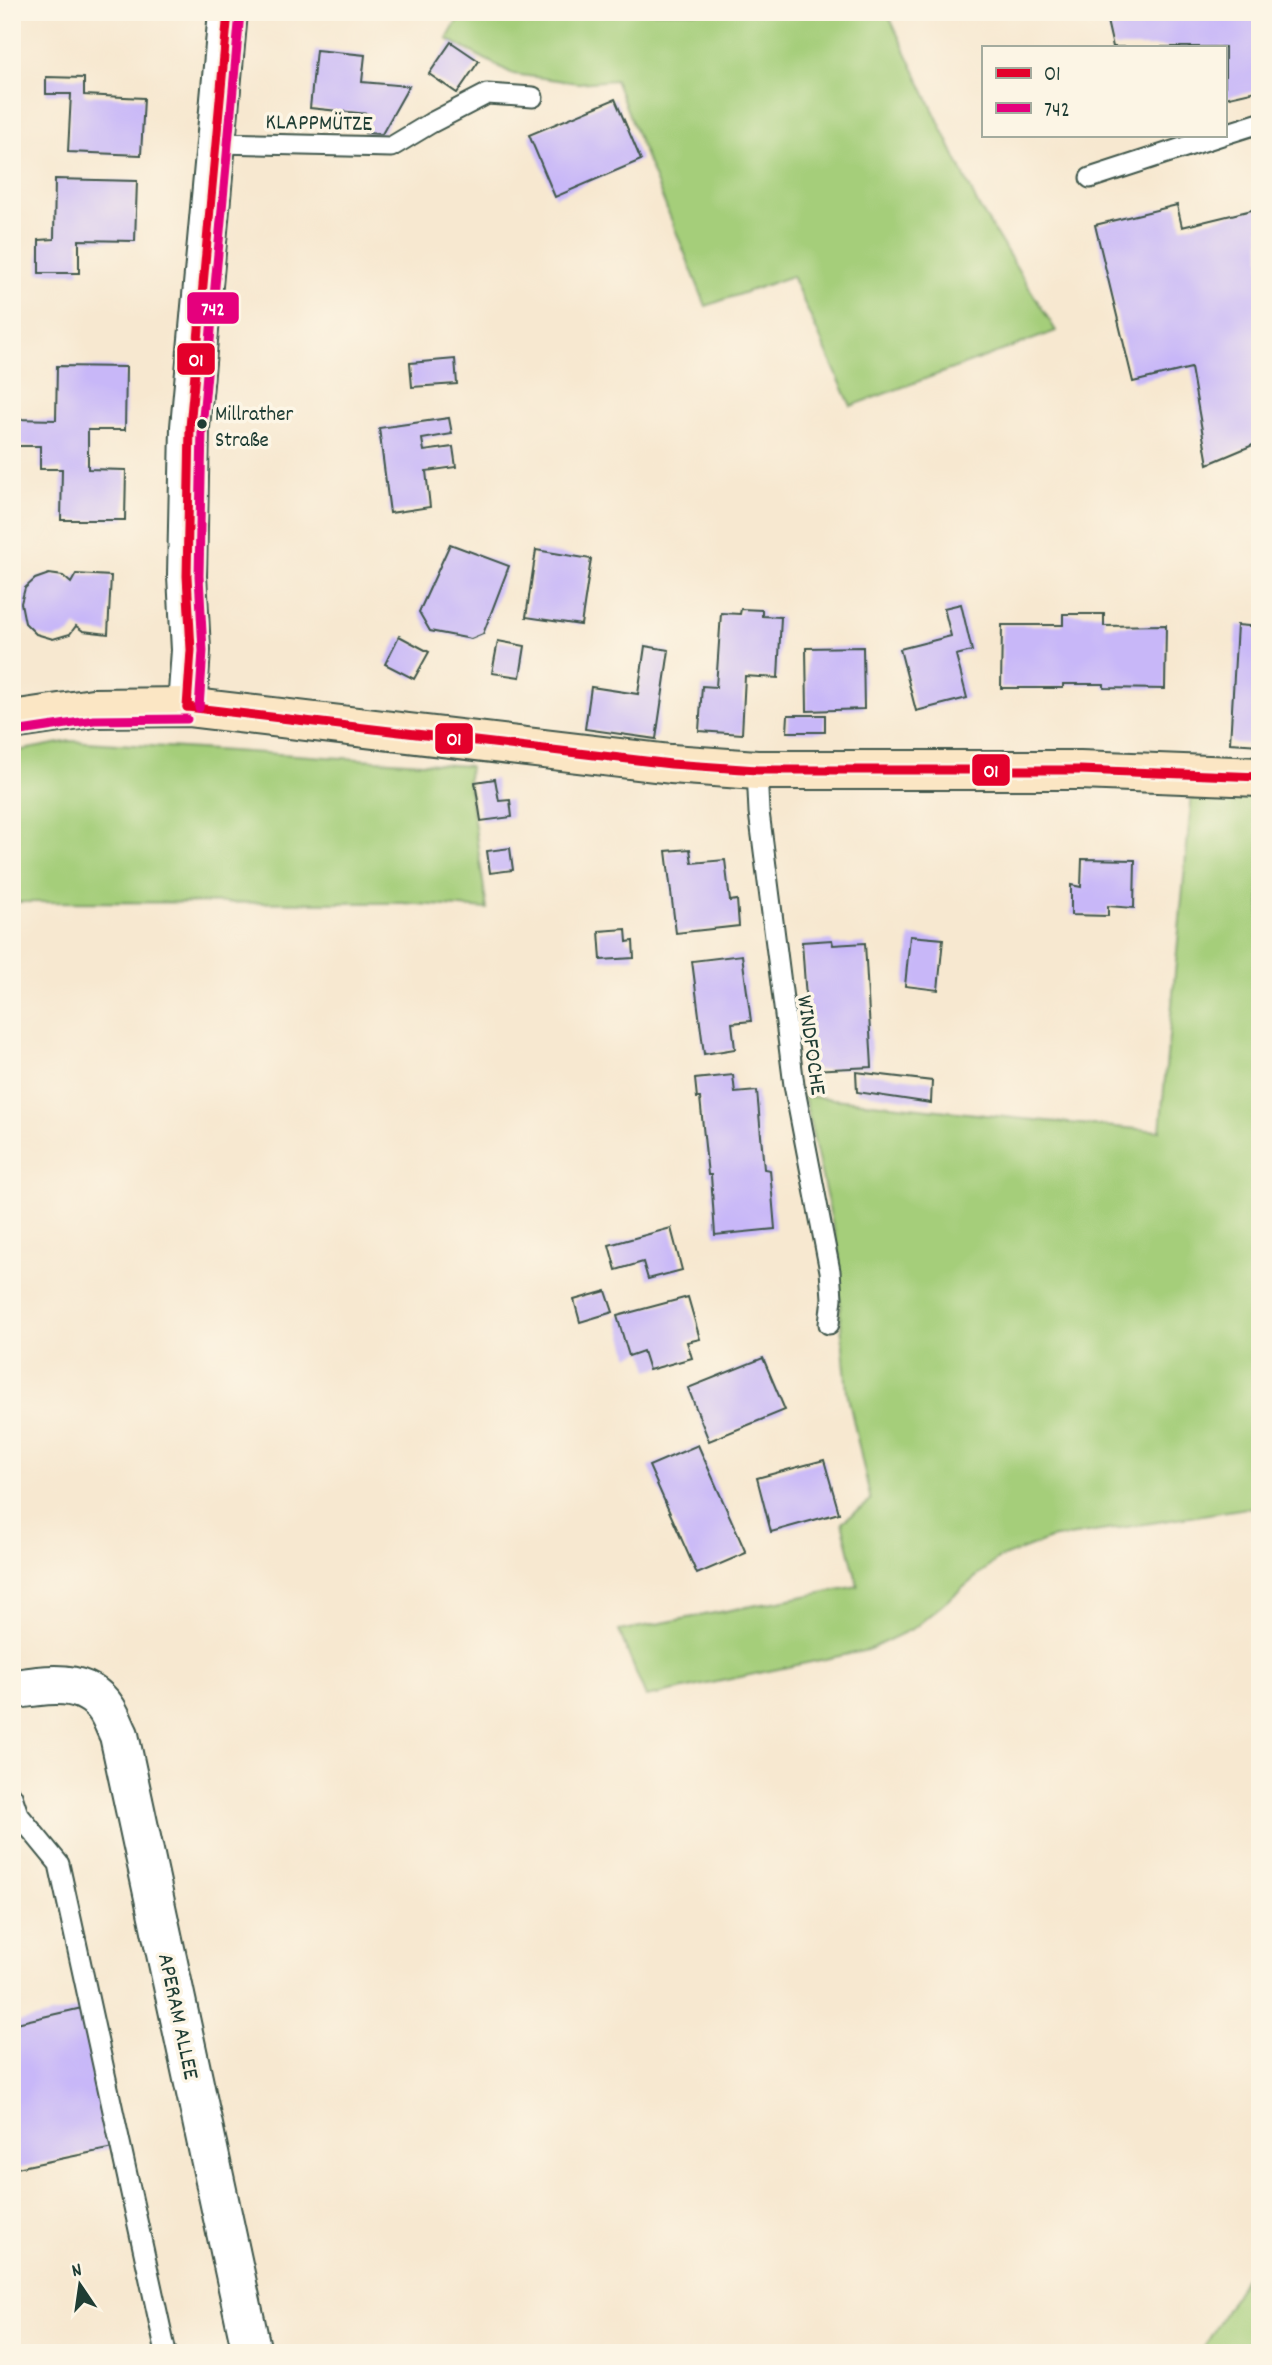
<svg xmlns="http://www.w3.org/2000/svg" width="1272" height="2365" viewBox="0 0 1272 2365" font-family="Dekko,sans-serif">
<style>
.green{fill:#a5ce7a;stroke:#628657;stroke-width:2}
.building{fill:#c8b7f8}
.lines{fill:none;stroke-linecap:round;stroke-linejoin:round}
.service-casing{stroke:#3f574b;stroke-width:23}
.minor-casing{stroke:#3f574b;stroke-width:42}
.secondary-casing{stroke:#3f574b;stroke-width:42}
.service{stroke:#fff;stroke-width:19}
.minor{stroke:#fff;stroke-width:38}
.secondary{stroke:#fbe6c4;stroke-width:38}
.bus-1-casing{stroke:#fcf5e5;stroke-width:14}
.bus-2-casing{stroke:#fcf5e5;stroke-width:14}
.bus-1{stroke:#e4002b;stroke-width:9}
.bus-2{stroke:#e5007d;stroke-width:9}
.bus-dot{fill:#1f3d34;stroke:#fcf5e5;stroke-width:2.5}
.labels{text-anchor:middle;stroke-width:7;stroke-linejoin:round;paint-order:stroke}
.bus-label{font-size:21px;fill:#1f3d34;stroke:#fcf5e5;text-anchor:start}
.street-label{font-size:23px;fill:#1f3d34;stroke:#fcf5e5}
.line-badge{stroke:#fcf5e5;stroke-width:2.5}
.badge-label{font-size:19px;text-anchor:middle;font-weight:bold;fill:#fff}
</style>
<rect width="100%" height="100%" fill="#fcf5e5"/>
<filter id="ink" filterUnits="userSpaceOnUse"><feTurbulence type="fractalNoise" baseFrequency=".0143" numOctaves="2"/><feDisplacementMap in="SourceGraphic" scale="14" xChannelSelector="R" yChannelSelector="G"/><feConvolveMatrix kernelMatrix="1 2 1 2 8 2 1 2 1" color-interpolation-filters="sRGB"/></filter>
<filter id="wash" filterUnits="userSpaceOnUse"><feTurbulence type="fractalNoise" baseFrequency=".00686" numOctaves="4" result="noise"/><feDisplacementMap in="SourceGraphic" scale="28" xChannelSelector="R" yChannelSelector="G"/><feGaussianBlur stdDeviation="1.57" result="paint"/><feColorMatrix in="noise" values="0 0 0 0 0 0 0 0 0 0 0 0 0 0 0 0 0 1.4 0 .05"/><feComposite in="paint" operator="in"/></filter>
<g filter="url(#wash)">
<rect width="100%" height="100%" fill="#f7e8d0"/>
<g class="green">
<path d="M462,12H887L978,205L1056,331L851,406L792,276L706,306L615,80L578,83L513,74L447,39Z"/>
<path d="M70,741L469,766L468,780L487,909L403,903L12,902V752Z"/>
<path d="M1192,793L1260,798V1506L1050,1539L998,1559L914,1628L868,1650L646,1697L619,1631L858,1586L842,1522L871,1501L847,1392L840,1313L839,1253L804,1096L1024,1119L1160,1131Z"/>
<path d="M1260,2251V2353H1201Z"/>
</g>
<g id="blocks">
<g class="building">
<path d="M1105,12H1260V90L1225,98V47H1113Z"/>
<path d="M451,42L479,61L457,93L429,74Z"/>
<path d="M316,50L365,55L362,82L409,86L382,134L365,133L367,114L310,108Z"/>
<path d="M46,77L84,78V95L144,98L141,155L68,152L71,94H46Z"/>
<path d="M615,99L641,160L555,197L529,135Z"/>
<path d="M55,179L137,181L135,241L79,240V273H39V240L54,239Z"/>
<path d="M1177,205L1182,227L1260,208V442L1208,464L1191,368L1133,382L1095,225Z"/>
<path d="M455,359L457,384L412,387L410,363Z"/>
<path d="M57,366L126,367L125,430H88V469L126,470L125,520H61L62,469H40V446H13V419L56,420Z"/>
<path d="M449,418L452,434L422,439L424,451L453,447L456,467L426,471L430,507L390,513L379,428Z"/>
<path d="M450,544L509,566L483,634L471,639L430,631L419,612Z"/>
<path d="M536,550L591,559L581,625L526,617Z"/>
<path d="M49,574L63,576L71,583L76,574L111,576L108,634L83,631L76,626L70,634L53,639L36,634L25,623L21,603L25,588L35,579Z"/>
<path d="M961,604L972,651L956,655L967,698L916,711L900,649L951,636L944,608Z"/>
<path d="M741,609L762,610V616L781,617L778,678L745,676L742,734L699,731L702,686L716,687L721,613L740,614Z"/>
<path d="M1063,614H1104V626L1166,625L1165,689L1104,688V684H1063V688H1001L1002,625H1063Z"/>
<path d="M1237,625L1260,627V745L1230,743Z"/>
<path d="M399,636L429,652L414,679L385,664Z"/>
<path d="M498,641L525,646L520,677L492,673Z"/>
<path d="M645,646L669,650L656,739L585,729L591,687L638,694Z"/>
<path d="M863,647L864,709L807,711L806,648Z"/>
<path d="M788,715H825V732H787Z"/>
<path d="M495,779L499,801L510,800L512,817L481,821L475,782Z"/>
<path d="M510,848L513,870L490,873L487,851Z"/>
<path d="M690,849L692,863L725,860L730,901L737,900L739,926L676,933L666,851Z"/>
<path d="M1082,859L1135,860L1134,908L1108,906V916L1071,915V885L1081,887Z"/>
<path d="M626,929L627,942L633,941L634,958L601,960L599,931Z"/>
<path d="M910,936L943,939L938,990L905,986Z"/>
<path d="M832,940L833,945L865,943L872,1067L811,1070L802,942Z"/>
<path d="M742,955L751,1021L732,1023L735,1049L704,1054L692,961Z"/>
<path d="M856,1072L932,1081L931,1103L857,1092Z"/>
<path d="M733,1075L735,1093L757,1091L764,1169L770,1170L775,1229L715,1235L711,1175H708L700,1098H697L695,1079Z"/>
<path d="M671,1228L682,1270L648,1279L643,1262L616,1270L609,1245Z"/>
<path d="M606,1291L613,1312L580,1322L574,1300Z"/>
<path d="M688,1297L700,1339L687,1342L692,1358L649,1370L643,1351L629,1356L617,1316Z"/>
<path d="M763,1358L785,1410L709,1441L688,1388Z"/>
<path d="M698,1445L746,1553L697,1574L649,1466Z"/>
<path d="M824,1460L839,1513L771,1532L757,1478Z"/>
<path d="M82,2008L113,2148L12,2169V2024Z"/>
</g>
</g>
</g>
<g filter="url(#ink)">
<use href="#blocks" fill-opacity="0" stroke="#3f574b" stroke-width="2"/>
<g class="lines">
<defs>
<g id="service">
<path d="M1225,134L1260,123"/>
<path d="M216,143L391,147L431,123L487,94L533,97"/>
<path d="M1090,178L1222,135"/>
<path d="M757,770L759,812L794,1085L830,1271L832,1298L829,1324"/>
<path d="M12,1796L18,1814L59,1864L166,2353"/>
</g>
<g id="minor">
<path d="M187,707L191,650L187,576L190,427L228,12"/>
<path d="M12,1690C46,1684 86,1677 107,1710C112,1718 115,1727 119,1735L252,2353"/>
</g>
<path id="secondary" d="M12,720L93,708L187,707L671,764L757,770H1080L1260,777"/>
</defs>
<use href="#service" class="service-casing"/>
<use href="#minor" class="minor-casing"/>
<use href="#secondary" class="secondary-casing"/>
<use href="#service" class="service"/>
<use href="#minor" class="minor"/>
<use href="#secondary" class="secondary"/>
<defs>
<g id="bus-1">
<path d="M187,707L671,764L757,770H1080L1260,777"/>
<path d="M187,707L191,650L187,576L190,427L228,12"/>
</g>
<g id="bus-2">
<path d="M199,708L203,651L199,576L202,428L240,13"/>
<path d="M14,732L94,720L187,719"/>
</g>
</defs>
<use href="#bus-1" class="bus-1-casing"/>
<use href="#bus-2" class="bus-2-casing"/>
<use href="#bus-1" class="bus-1"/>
<use href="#bus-2" class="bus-2"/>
</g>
</g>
<circle class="bus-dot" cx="202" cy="424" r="6"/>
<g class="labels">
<g class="bus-label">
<text x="215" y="420">Millrather<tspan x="215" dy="26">Straße</tspan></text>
</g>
<g class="street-label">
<text transform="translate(319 121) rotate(1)" y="8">KLAPPMÜTZE</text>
<text transform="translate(813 1045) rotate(82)" y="8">WINDFOCHE</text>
<text transform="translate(180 2016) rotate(78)" y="8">APERAM ALLEE</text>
</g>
</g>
<g class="line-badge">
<rect x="186" y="291" width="54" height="34" rx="7" fill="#e5007d"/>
<rect x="176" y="342" width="40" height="34" rx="7" fill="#e4002b"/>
<rect x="434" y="722" width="40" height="33" rx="7" fill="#e4002b"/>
<rect x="971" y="753" width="40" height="34" rx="7" fill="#e4002b"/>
</g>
<g class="badge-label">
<text x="213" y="315">742</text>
<text x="196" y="366">O1</text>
<text x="454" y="745">O1</text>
<text x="991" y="777">O1</text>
</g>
<rect width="1272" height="2365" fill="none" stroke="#fcf5e5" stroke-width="42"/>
<rect x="982" y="46" width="245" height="91" fill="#fcf5e5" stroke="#a4ab9e" stroke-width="2"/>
<rect x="996" y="68" width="35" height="10" fill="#e4002b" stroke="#a4ab9e" stroke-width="2"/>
<text x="1044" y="80" font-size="21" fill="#1f3d34">O1</text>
<rect x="996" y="103" width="35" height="10" fill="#e5007d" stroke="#a4ab9e" stroke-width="2"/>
<text x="1044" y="116" font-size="21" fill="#1f3d34">742</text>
<g transform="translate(80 2285) rotate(347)" stroke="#fcf5e5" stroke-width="5" paint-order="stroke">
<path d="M0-5L12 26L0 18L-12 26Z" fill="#1f3d34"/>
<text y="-10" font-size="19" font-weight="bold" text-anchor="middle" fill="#1f3d34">N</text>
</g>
</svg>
